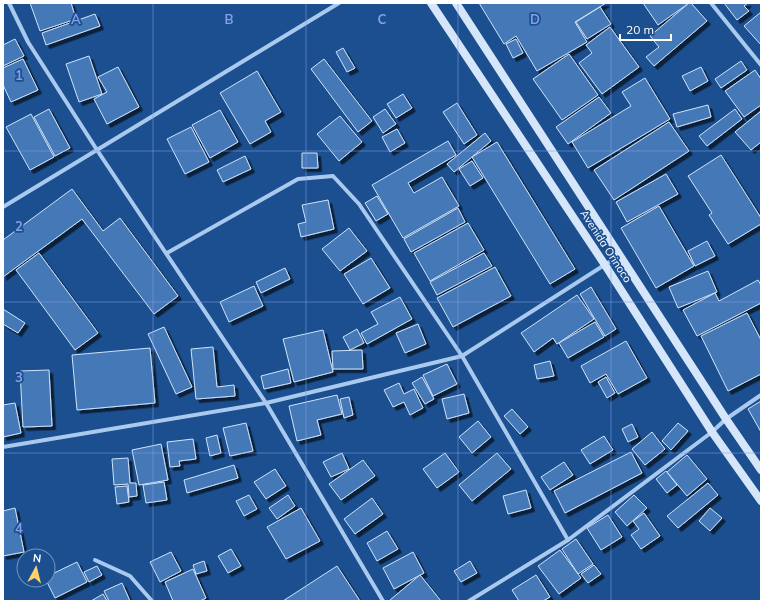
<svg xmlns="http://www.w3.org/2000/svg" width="764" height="604" viewBox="0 0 764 604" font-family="Mulish,sans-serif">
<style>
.building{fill:#4478b7;stroke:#cfe3fa;filter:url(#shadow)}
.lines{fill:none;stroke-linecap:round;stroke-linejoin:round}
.minor{stroke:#a9c9ee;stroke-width:4}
.secondary{stroke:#d6e6fa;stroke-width:8}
.grid{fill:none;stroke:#839eea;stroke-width:1;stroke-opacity:0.55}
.labels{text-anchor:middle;stroke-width:3.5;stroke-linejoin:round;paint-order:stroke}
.street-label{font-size:11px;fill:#fff;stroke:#1b4f8f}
.grid-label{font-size:13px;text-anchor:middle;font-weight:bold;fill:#839eea;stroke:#1b4f8f;stroke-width:3.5;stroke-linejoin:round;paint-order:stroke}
</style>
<defs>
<filter id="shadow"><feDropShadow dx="3.5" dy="3.5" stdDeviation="0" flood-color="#0009"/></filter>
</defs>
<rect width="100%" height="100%" fill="#1b4f8f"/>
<g class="building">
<path d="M30,3H71L76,19L40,31Z"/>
<path d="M479,3H606L575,22L587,42L537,71L516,36L504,44Z"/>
<path d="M643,3H689L658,25Z"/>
<path d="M689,3H691L707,21L654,66L646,57L659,47L650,36Z"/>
<path d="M724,3H748L744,6L749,11L737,20Z"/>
<path d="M600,7L611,24L587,39L576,22Z"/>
<path d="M761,12V45L744,26Z"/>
<path d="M95,14L100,26L46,45L42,33Z"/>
<path d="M610,27L639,67L602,94L579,63L592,53L586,45Z"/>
<path d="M15,39L24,56L3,66V45Z"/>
<path d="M516,39L523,53L513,58L506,44Z"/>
<path d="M343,48L355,68L347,72L336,52Z"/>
<path d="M569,54L598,95L562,120L533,79Z"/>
<path d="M89,56L102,94L79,102L66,64Z"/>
<path d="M23,59L38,90L11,102L3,85V68Z"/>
<path d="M324,59L372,121L358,132L311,69Z"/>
<path d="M741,61L747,70L721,88L715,79Z"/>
<path d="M118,67L139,107L107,124L94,99L107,92L98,77Z"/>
<path d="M701,67L708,81L690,91L682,76Z"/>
<path d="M755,70L761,79V105L744,117L725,91Z"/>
<path d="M257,71L281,112L265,121L271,132L250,144L220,93Z"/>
<path d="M645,78L670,119L588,168L572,142L631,106L622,92Z"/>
<path d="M403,94L412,108L396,118L387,104Z"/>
<path d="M599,97L611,113L568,144L556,127Z"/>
<path d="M457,103L477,135L464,144L443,112Z"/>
<path d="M708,105L711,117L677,127L673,114Z"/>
<path d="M49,109L70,148L55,156L34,117Z"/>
<path d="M385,109L396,124L383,133L373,117Z"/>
<path d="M735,109L742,119L707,146L699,136Z"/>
<path d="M220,110L238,142L210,158L192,125Z"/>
<path d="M761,111V142L751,150L735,132Z"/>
<path d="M31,114L54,157L30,170L6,127Z"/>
<path d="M340,116L362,142L339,161L317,134Z"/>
<path d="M669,122L689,151L614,200L594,170Z"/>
<path d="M191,127L209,162L185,174L167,139Z"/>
<path d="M397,129L405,143L390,152L382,137Z"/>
<path d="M485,133L491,141L454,172L447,164Z"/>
<path d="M448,141L456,155L408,183L414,193L442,177L459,206L403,238L372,185Z"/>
<path d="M497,142L575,269L550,284L472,157Z"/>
<path d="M302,153H317L318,168H302Z"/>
<path d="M721,155L761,218V224L728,244L709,215L712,213L688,176Z"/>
<path d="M245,156L251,169L223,182L217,170Z"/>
<path d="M472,161L483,178L470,186L459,169Z"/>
<path d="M666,174L678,194L627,222L616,202Z"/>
<path d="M72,189L103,231L120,218L178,296L154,314L82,219L3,277V240Z"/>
<path d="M377,196L388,214L376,221L365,203Z"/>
<path d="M328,200L334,229L301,237L298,224L306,222L302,205Z"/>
<path d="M659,206L694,266L656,288L621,228Z"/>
<path d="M458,208L465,222L411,252L404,239Z"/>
<path d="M468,223L484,250L430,281L414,253Z"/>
<path d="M349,228L367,251L340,271L322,249Z"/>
<path d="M707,241L715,256L695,266L688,251Z"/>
<path d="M39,253L98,333L75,350L16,270Z"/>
<path d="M484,253L492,266L437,295L430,282Z"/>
<path d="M371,258L390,288L363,304L344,274Z"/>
<path d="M495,267L511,296L453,327L437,298Z"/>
<path d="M285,268L290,279L261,293L256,282Z"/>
<path d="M708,271L717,292L678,308L669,287Z"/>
<path d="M758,280L761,285V303L697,336L683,310L715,293L719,301Z"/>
<path d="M254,286L263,306L229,322L220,302Z"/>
<path d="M591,287L616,329L605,336L580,294Z"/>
<path d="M577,295L594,319L557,344L553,338L534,352L521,333Z"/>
<path d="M400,297L412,319L367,344L361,333L378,324L371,312Z"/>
<path d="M3,309L25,323L18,333L3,324Z"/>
<path d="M747,313L761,340V374L728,391L701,336Z"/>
<path d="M595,322L604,337L568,358L559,343Z"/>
<path d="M418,324L426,344L405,353L396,333Z"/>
<path d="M164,327L192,387L176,394L148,334Z"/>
<path d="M357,329L364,343L350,350L343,337Z"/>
<path d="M323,330L333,372L294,382L283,339Z"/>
<path d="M626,341L647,378L618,394L606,374L590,383L581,366Z"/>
<path d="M213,347L217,387L234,385L235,396L196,399L191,349Z"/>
<path d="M150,348L155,403L77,410L72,355Z"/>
<path d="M362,350L363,369H333L332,351Z"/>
<path d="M550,361L554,376L537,379L534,365Z"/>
<path d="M447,364L457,384L433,396L423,375Z"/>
<path d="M288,369L291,383L264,389L261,376Z"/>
<path d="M49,370L52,426L23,427L20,371Z"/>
<path d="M422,377L434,399L425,404L412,383Z"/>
<path d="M606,377L615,393L607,398L598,382Z"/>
<path d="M399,383L404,394L414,389L423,408L410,415L404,402L393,407L384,390Z"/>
<path d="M464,394L469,413L447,419L442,399Z"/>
<path d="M337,395L342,414L317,420L321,435L297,441L289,406Z"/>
<path d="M349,397L353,415L344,418L340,399Z"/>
<path d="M761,401V432L748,409Z"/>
<path d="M15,403L21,433L3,437V405Z"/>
<path d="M512,409L528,427L520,434L504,416Z"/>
<path d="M478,421L491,437L472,453L459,437Z"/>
<path d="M246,423L253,451L230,456L223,428Z"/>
<path d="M678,423L688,431L671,450L662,441Z"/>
<path d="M632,424L638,437L628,442L622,429Z"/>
<path d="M652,432L665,449L645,465L632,449Z"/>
<path d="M217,435L221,453L210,456L206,438Z"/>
<path d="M604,436L613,450L590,464L581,450Z"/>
<path d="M193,439L196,459L179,461L180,466L170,467L167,442Z"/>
<path d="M161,444L168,480L139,485L132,450Z"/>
<path d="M631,452L642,473L565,513L554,491Z"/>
<path d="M342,453L349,469L331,477L323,462Z"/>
<path d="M445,453L459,472L437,488L423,469Z"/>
<path d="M497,453L511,469L472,501L459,485Z"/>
<path d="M687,455L707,479L687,496L667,472Z"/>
<path d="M128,458L130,483H136L137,496L129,497L128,484L114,485L112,459Z"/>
<path d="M363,460L375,476L341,500L329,484Z"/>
<path d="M564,462L573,475L550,490L541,477Z"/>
<path d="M234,465L238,478L187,493L184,480Z"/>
<path d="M275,469L286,486L266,499L254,482Z"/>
<path d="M666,471L677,485L667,493L656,479Z"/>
<path d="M164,482L167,500L146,503L143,485Z"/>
<path d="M708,483L718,495L678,528L667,516Z"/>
<path d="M127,486L129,502L117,504L115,487Z"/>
<path d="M526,490L531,508L508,514L503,496Z"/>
<path d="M249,495L257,509L244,516L236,501Z"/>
<path d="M288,495L295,506L277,519L269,508Z"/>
<path d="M634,495L647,508L627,526L615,512Z"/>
<path d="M372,498L383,514L355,534L344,519Z"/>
<path d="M15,508L24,552L3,556V511Z"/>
<path d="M301,508L320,541L286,559L267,527Z"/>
<path d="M710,508L722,518L710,531L699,521Z"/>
<path d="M644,513L660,536L641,549L631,535L639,529L633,521Z"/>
<path d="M608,515L622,537L601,550L587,528Z"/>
<path d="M387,531L398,549L377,561L367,543Z"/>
<path d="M576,539L593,564L578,574L562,549Z"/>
<path d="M231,549L241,566L228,573L218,556Z"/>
<path d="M560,550L581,578L559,594L538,566Z"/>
<path d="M171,552L181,571L160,582L150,562Z"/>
<path d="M413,552L424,573L394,589L383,568Z"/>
<path d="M204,561L207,571L196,574L193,565Z"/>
<path d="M470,561L477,573L461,582L454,571Z"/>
<path d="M77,562L87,582L55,598L46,580H48V576Z"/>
<path d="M594,565L601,574L588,583L581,574Z"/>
<path d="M97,566L102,575L89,582L84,572Z"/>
<path d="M337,566L360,601H283Z"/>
<path d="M193,569L206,598L200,601H173L165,582Z"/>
<path d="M420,575L441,601H391L390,600Z"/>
<path d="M536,575L550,597L543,601H519L512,590Z"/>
<path d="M122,583L130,601H109L104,591Z"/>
<path d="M103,594L107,601H91Z"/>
</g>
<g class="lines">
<g class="minor">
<path d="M9,3L28,42L97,150L266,403L383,601"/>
<path d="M711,3L761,65"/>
<path d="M3,207L339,3"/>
<path d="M167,253L298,179L333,176L359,204L462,356L568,540"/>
<path d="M3,447L266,403L462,356L620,255"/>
<path d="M95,560L130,576L152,601"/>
<path d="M469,601L568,540L712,432L726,419L761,395"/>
</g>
<g class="secondary">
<path d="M431,3L605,265L712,432L761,501"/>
<path d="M456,3L726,419L761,470"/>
</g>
</g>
<path class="grid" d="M153,3V601M306,3V601M458,3V601M611,3V601M3,151H761M3,302H761M3,453H761"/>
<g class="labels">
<g class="street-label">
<text transform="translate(606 246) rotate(57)" y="4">Avenida Orinoco</text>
</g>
</g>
<g class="grid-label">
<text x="76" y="24">A</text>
<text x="229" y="24">B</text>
<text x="382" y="24">C</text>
<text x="535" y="24">D</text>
<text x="19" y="80">1</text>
<text x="19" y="231">2</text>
<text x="19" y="382">3</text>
<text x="19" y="533">4</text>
</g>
<rect width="764" height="604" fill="none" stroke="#ffffff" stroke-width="8"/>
<g transform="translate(36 568) rotate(7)"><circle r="19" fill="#1b4f8f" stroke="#7695bc"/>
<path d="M0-3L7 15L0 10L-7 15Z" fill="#ffd166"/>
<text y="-6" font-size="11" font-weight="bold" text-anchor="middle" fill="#ffffff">N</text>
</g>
<path d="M620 34v6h51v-6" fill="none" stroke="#ffffff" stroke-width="2"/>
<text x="626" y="34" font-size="12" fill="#ffffff" stroke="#1b4f8f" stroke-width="3" paint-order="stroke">20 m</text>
</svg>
